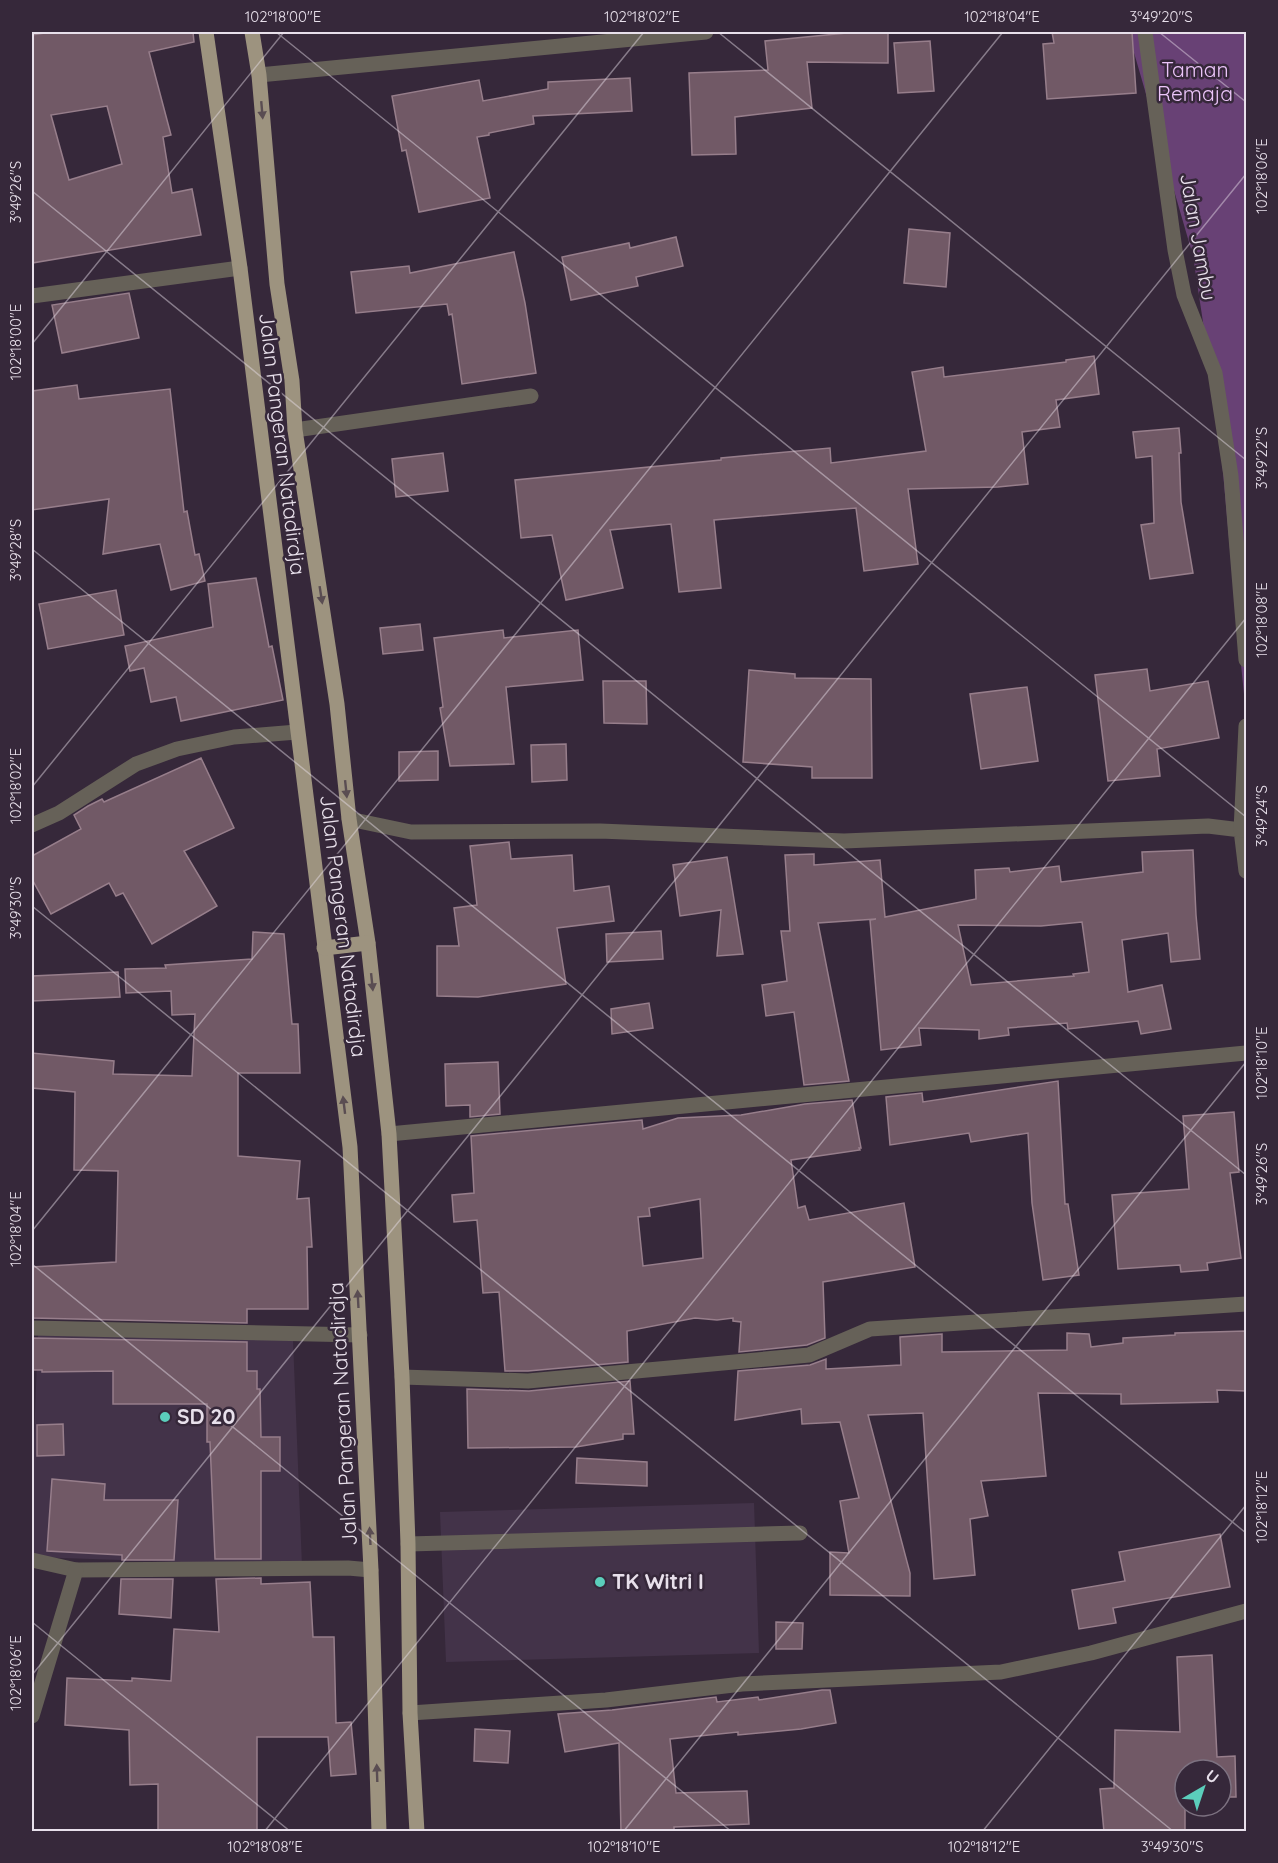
<svg xmlns="http://www.w3.org/2000/svg" width="1278" height="1863" viewBox="0 0 1278 1863" font-family="Quicksand,sans-serif">
<style>
.built{fill:#433349}
.green{fill:#684175}
.building{fill:#715966;stroke:#977e8b;stroke-width:1.5;fill-rule:evenodd}
.lines{fill:none;stroke-linecap:round;stroke-linejoin:round}
.minor{stroke:#666158;stroke-width:15}
.major{stroke:#9d937f;stroke-width:15}
.oneway{fill:#5a4d52}
.ticks{fill:none;stroke:#e8e0eb;stroke-width:1.5;stroke-opacity:0.45}
.poi-dot{fill:#5bcebb;stroke:#36283a;stroke-width:2}
.labels{text-anchor:middle;stroke-width:5;stroke-linejoin:round;paint-order:stroke}
.park-label{font-size:21px;fill:#ecc5fa;stroke:#36283a}
.street-label{font-size:21px;fill:#e8e0eb;stroke:#36283a}
.poi-label{font-size:21px;font-weight:bold;fill:#e8e0eb;stroke:#36283a;text-anchor:start}
.neatline{fill:none;stroke:#e8e0eb;stroke-width:2}
.ticks-label{font-size:15px;text-anchor:middle;fill:#e8e0eb}
</style>
<rect width="100%" height="100%" fill="#36283a"/>
<g class="built">
<path d="M38,1334L293,1340L302,1566L32,1557V1493Z"/>
<path d="M754,1503L759,1653L446,1662L440,1512Z"/>
</g>
<path class="green" d="M1128,32H1246V714L1235,605L1219,428L1193,256Z"/>
<g class="building">
<path d="M51,32H193L194,42L149,52L171,135L163,137L172,193L192,189L201,235L32,263V35ZM107,106L122,164L69,180L51,115Z"/>
<path d="M857,32H888V63L807,62L812,108L735,117L736,154L692,155L689,73L768,70L765,41Z"/>
<path d="M1052,32H1132L1136,93L1047,99L1043,44L1054,43Z"/>
<path d="M930,41L934,91L898,93L894,43Z"/>
<path d="M630,78L632,111L533,116L534,124L489,133V135L477,137L490,198L419,212L406,150L402,151L392,96L479,80L483,101L548,89V82Z"/>
<path d="M909,229L950,233L946,287L904,283Z"/>
<path d="M676,237L683,266L636,277L638,286L571,300L562,257L629,243L630,248Z"/>
<path d="M514,252L525,303L536,373L462,384L452,314L449,315L447,304L356,313L351,272L409,266L410,273Z"/>
<path d="M129,293L139,338L62,353L52,305Z"/>
<path d="M1094,356L1099,394L1056,400L1060,427L1022,432L1028,484L998,487L908,489L918,564L864,571L856,508L714,520L721,588L679,592L671,524L610,530L623,588L566,600L552,535L521,538L515,480L721,460V458L830,448L831,463L926,451L912,372L943,367L944,377L1066,362V360Z"/>
<path d="M77,385L79,399L170,389L184,512L187,511L195,555L199,554L205,581L171,590L160,544L103,554L109,499L32,510V391Z"/>
<path d="M1179,428L1181,453H1179L1181,502L1193,573L1150,579L1141,525L1154,523L1152,456L1136,458L1133,432Z"/>
<path d="M443,453L448,491L396,497L392,459Z"/>
<path d="M256,578L269,647L272,646L283,700L181,721L176,697L151,702L144,668L130,671L125,646L213,627L208,584Z"/>
<path d="M116,590L124,635L48,649L39,604Z"/>
<path d="M420,624L423,650L383,654L380,628Z"/>
<path d="M503,630L504,638L578,630L583,680L506,687L514,764L450,766L440,708L443,707L434,638Z"/>
<path d="M1147,669L1150,691L1208,681L1219,738L1157,749L1160,776L1108,781L1095,675Z"/>
<path d="M749,670L795,674V678L871,679L872,778H812V767L743,762Z"/>
<path d="M603,681H646L647,724L604,723Z"/>
<path d="M1027,687L1038,761L981,769L970,694Z"/>
<path d="M566,744L567,780L532,782L531,745Z"/>
<path d="M438,751V780L399,781V752Z"/>
<path d="M201,758L234,828L184,851L217,906L152,944L123,893L116,896L109,883L51,914L32,879V856L81,829L74,815L88,806L102,799L104,802Z"/>
<path d="M509,842L511,859L572,855L574,891L609,886L614,921L557,928L566,984L478,997L437,996V946H459L454,908L477,905L470,846Z"/>
<path d="M1193,850L1196,915L1200,959L1171,962L1168,933L1122,940L1128,992L1162,985L1171,1029L1141,1034L1138,1021L1068,1029L1067,1023L1008,1028L1009,1035L979,1039V1030L919,1028L921,1045L881,1050L870,920L876,919L818,923L849,1081L804,1085L794,1012L766,1016L762,985L787,981L781,931H790L785,855L814,854V865L880,860L885,917L976,899L975,870L1009,868L1010,872L1059,866L1061,882L1143,872L1142,852ZM1082,922L1089,972L1073,974L1074,976L971,985L958,925L1041,926Z"/>
<path d="M727,857L743,954L717,956L721,910L680,916L673,865Z"/>
<path d="M661,931L663,959L607,962L606,934Z"/>
<path d="M253,932L284,934L292,1024H298L300,1073H238V1156L300,1161L297,1199L309,1198L312,1247H307L308,1309H247V1323L32,1318V1267L116,1262L118,1171L74,1170L75,1092L32,1088V1053L114,1061L113,1074L192,1076L195,1014L172,1015L171,991L126,993L125,969L166,968L165,965L252,959Z"/>
<path d="M118,972L120,997L32,1001V976Z"/>
<path d="M649,1003L653,1028L612,1034L611,1009Z"/>
<path d="M498,1062L500,1114L470,1117V1105L446,1106L445,1064Z"/>
<path d="M1058,1081L1065,1204H1068L1079,1275L1043,1280L1032,1203L1028,1133L971,1142L969,1133L890,1145L886,1097L922,1093L923,1102Z"/>
<path d="M852,1100L861,1148H859L860,1150L791,1160L798,1208L805,1206L809,1220L904,1203L915,1267L823,1282L825,1338L807,1345L739,1352L741,1322L733,1321V1318L717,1320L695,1318L627,1331L628,1362L528,1371H505L499,1292L483,1293L477,1220L454,1222L452,1195L474,1193L471,1136L642,1120L643,1129L678,1118L741,1115L805,1104ZM700,1199L703,1258L643,1266L638,1217L650,1216L649,1208Z"/>
<path d="M1234,1112L1239,1172L1230,1173L1241,1258L1207,1263L1208,1270L1181,1272L1180,1265L1118,1269L1112,1195L1189,1189L1183,1116Z"/>
<path d="M1246,1331V1391L1217,1390L1218,1402L1121,1404V1394L1038,1393L1046,1476L981,1481L988,1516L970,1519L975,1575L934,1579L923,1413L868,1415L910,1573V1596L830,1595V1552L849,1553L840,1501L859,1498L840,1422L802,1424L801,1409L735,1420L738,1371L810,1365L826,1359V1369L901,1365L900,1337L942,1334V1352L1067,1350V1333L1089,1334L1091,1347L1123,1343V1338L1175,1335V1333Z"/>
<path d="M32,1338L247,1342V1371H257V1389H260L261,1437H280V1471H261V1559H215L210,1442H207V1404H113V1371L42,1372V1370H32Z"/>
<path d="M630,1381L634,1434H623V1439L576,1447L468,1448L467,1389L529,1391Z"/>
<path d="M63,1424L64,1455L37,1456V1425Z"/>
<path d="M577,1458L647,1462V1486L576,1483Z"/>
<path d="M52,1479L105,1484L104,1500H178L174,1560H122V1555L47,1551Z"/>
<path d="M1220,1534L1230,1587L1113,1608L1116,1623L1079,1629L1072,1590L1125,1581L1119,1552Z"/>
<path d="M261,1578V1584L310,1582L313,1637H334L336,1723L351,1722L356,1774L331,1776L328,1737H257V1832H158V1784L130,1785L129,1730L65,1725L67,1678L132,1681V1678L171,1681L174,1629L219,1632L216,1579Z"/>
<path d="M121,1579H173L171,1618L119,1614Z"/>
<path d="M776,1622L803,1623L802,1649H776Z"/>
<path d="M1212,1655L1217,1757L1235,1756L1236,1797H1221V1770H1185V1832H1104L1100,1789L1114,1788L1115,1730L1180,1732L1177,1657Z"/>
<path d="M822,1690H830L836,1723L801,1729L738,1735V1732L670,1739L676,1793L747,1791L749,1824L674,1827V1832H621L619,1743L565,1752L558,1714L612,1710L716,1697L717,1702L758,1697L759,1700Z"/>
<path d="M475,1729L510,1731L508,1763L474,1761Z"/>
</g>
<g class="lines">
<g class="minor">
<path d="M1145,32L1175,250L1184,295L1215,373L1231,476L1246,660"/>
<path d="M259,75L706,32"/>
<path d="M32,296L240,268"/>
<path d="M295,430L531,396"/>
<path d="M349,819L411,832L600,831L844,841L1208,826L1241,830L1246,871"/>
<path d="M32,825L59,813L136,764L177,749L234,737L297,732"/>
<path d="M1241,830L1246,726"/>
<path d="M389,1134L1246,1053"/>
<path d="M32,1328L360,1335"/>
<path d="M402,1377L528,1381L809,1355L870,1329L1246,1304"/>
<path d="M408,1544L800,1533"/>
<path d="M32,1560L76,1570L348,1568L371,1570"/>
<path d="M410,1713L606,1700L742,1684L1001,1672L1091,1653L1246,1611"/>
<path d="M32,1716L76,1570"/>
</g>
<g class="major">
<path d="M206,32L240,268L350,1147L371,1570L379,1832"/>
<path d="M252,32L259,75L277,284L292,381L295,430L337,704L349,819L368,943L389,1134L402,1377L408,1544L410,1713L417,1832"/>
<path d="M324,948L368,943"/>
</g>
</g>
<defs><path id="oneway-solid" d="M-6-.8H1V-3.2L6.5 0L1 3.2V.8H-6Z" transform="scale(1.5)"/></defs>
<g class="oneway">
<use href="#oneway-solid" transform="translate(262 110) rotate(85)"/>
<use href="#oneway-solid" transform="translate(321 595) rotate(81)"/>
<use href="#oneway-solid" transform="translate(346 789) rotate(84)"/>
<use href="#oneway-solid" transform="translate(372 982) rotate(84)"/>
<use href="#oneway-solid" transform="translate(344 1105) rotate(-97)"/>
<use href="#oneway-solid" transform="translate(358 1299) rotate(-93)"/>
<use href="#oneway-solid" transform="translate(370 1536) rotate(-93)"/>
<use href="#oneway-solid" transform="translate(377 1773) rotate(-92)"/>
</g>
<path class="ticks" d="M276,32L1246,817M718,32L1246,460M1159,32L1246,102M32,191L1246,1175M32,344L284,32M32,549L1246,1533M32,787L644,32M32,906L1174,1832M32,1231L1003,32M32,1264L732,1832M32,1622L291,1832M32,1675L1246,174M264,1832L1246,618M623,1832L1246,1062M982,1832L1246,1505"/>
<g class="poi-dot">
<circle cx="165" cy="1417" r="6"/>
<circle cx="600" cy="1582" r="6"/>
</g>
<g class="labels">
<g class="park-label">
<text x="1195" y="77">Taman<tspan x="1195" dy="24">Remaja</tspan></text>
</g>
<g class="street-label">
<text transform="translate(1198 237) rotate(80)" y="7">Jalan Jambu</text>
<text transform="translate(282 444) rotate(83)" y="7">Jalan Pangeran Natadirdja</text>
<text transform="translate(343 926) rotate(83)" y="7">Jalan Pangeran Natadirdja</text>
<text transform="translate(343 1414) rotate(-93)" y="7">Jalan Pangeran Natadirdja</text>
</g>
<g class="poi-label">
<text x="177" y="1424">SD 20</text>
<text x="612" y="1589">TK Witri I</text>
</g>
</g>
<rect width="1278" height="1863" fill="none" stroke="#36283a" stroke-width="66"/>
<g transform="translate(1203 1788) rotate(39)"><circle r="28" fill="#36283a" stroke="#7d7281" stroke-width="1.5"/>
<path d="M0-4.5L10 22L0 15L-10 22Z" fill="#5bcebb"/>
<text y="-9" font-size="16" font-weight="bold" text-anchor="middle" fill="#e8e0eb">U</text>
</g>
<rect x="33" y="33" width="1212" height="1797" class="neatline"/>
<g class="ticks-label">
<text x="283" y="22">102°18'00"E</text>
<text x="642" y="22">102°18'02"E</text>
<text x="1002" y="22">102°18'04"E</text>
<text x="1161" y="22">3°49'20"S</text>
<text transform="translate(1262 176) rotate(-90)" y="5">102°18'06"E</text>
<text transform="translate(16 192) rotate(-90)" y="5">3°49'26"S</text>
<text transform="translate(16 342) rotate(-90)" y="5">102°18'00"E</text>
<text transform="translate(1262 458) rotate(-90)" y="5">3°49'22"S</text>
<text transform="translate(16 550) rotate(-90)" y="5">3°49'28"S</text>
<text transform="translate(1262 620) rotate(-90)" y="5">102°18'08"E</text>
<text transform="translate(16 786) rotate(-90)" y="5">102°18'02"E</text>
<text transform="translate(1262 816) rotate(-90)" y="5">3°49'24"S</text>
<text transform="translate(16 908) rotate(-90)" y="5">3°49'30"S</text>
<text transform="translate(1262 1063) rotate(-90)" y="5">102°18'10"E</text>
<text transform="translate(1262 1174) rotate(-90)" y="5">3°49'26"S</text>
<text transform="translate(16 1229) rotate(-90)" y="5">102°18'04"E</text>
<text transform="translate(1262 1507) rotate(-90)" y="5">102°18'12"E</text>
<text transform="translate(16 1673) rotate(-90)" y="5">102°18'06"E</text>
<text x="265" y="1852">102°18'08"E</text>
<text x="624" y="1852">102°18'10"E</text>
<text x="984" y="1852">102°18'12"E</text>
<text x="1172" y="1852">3°49'30"S</text>
</g>
</svg>
